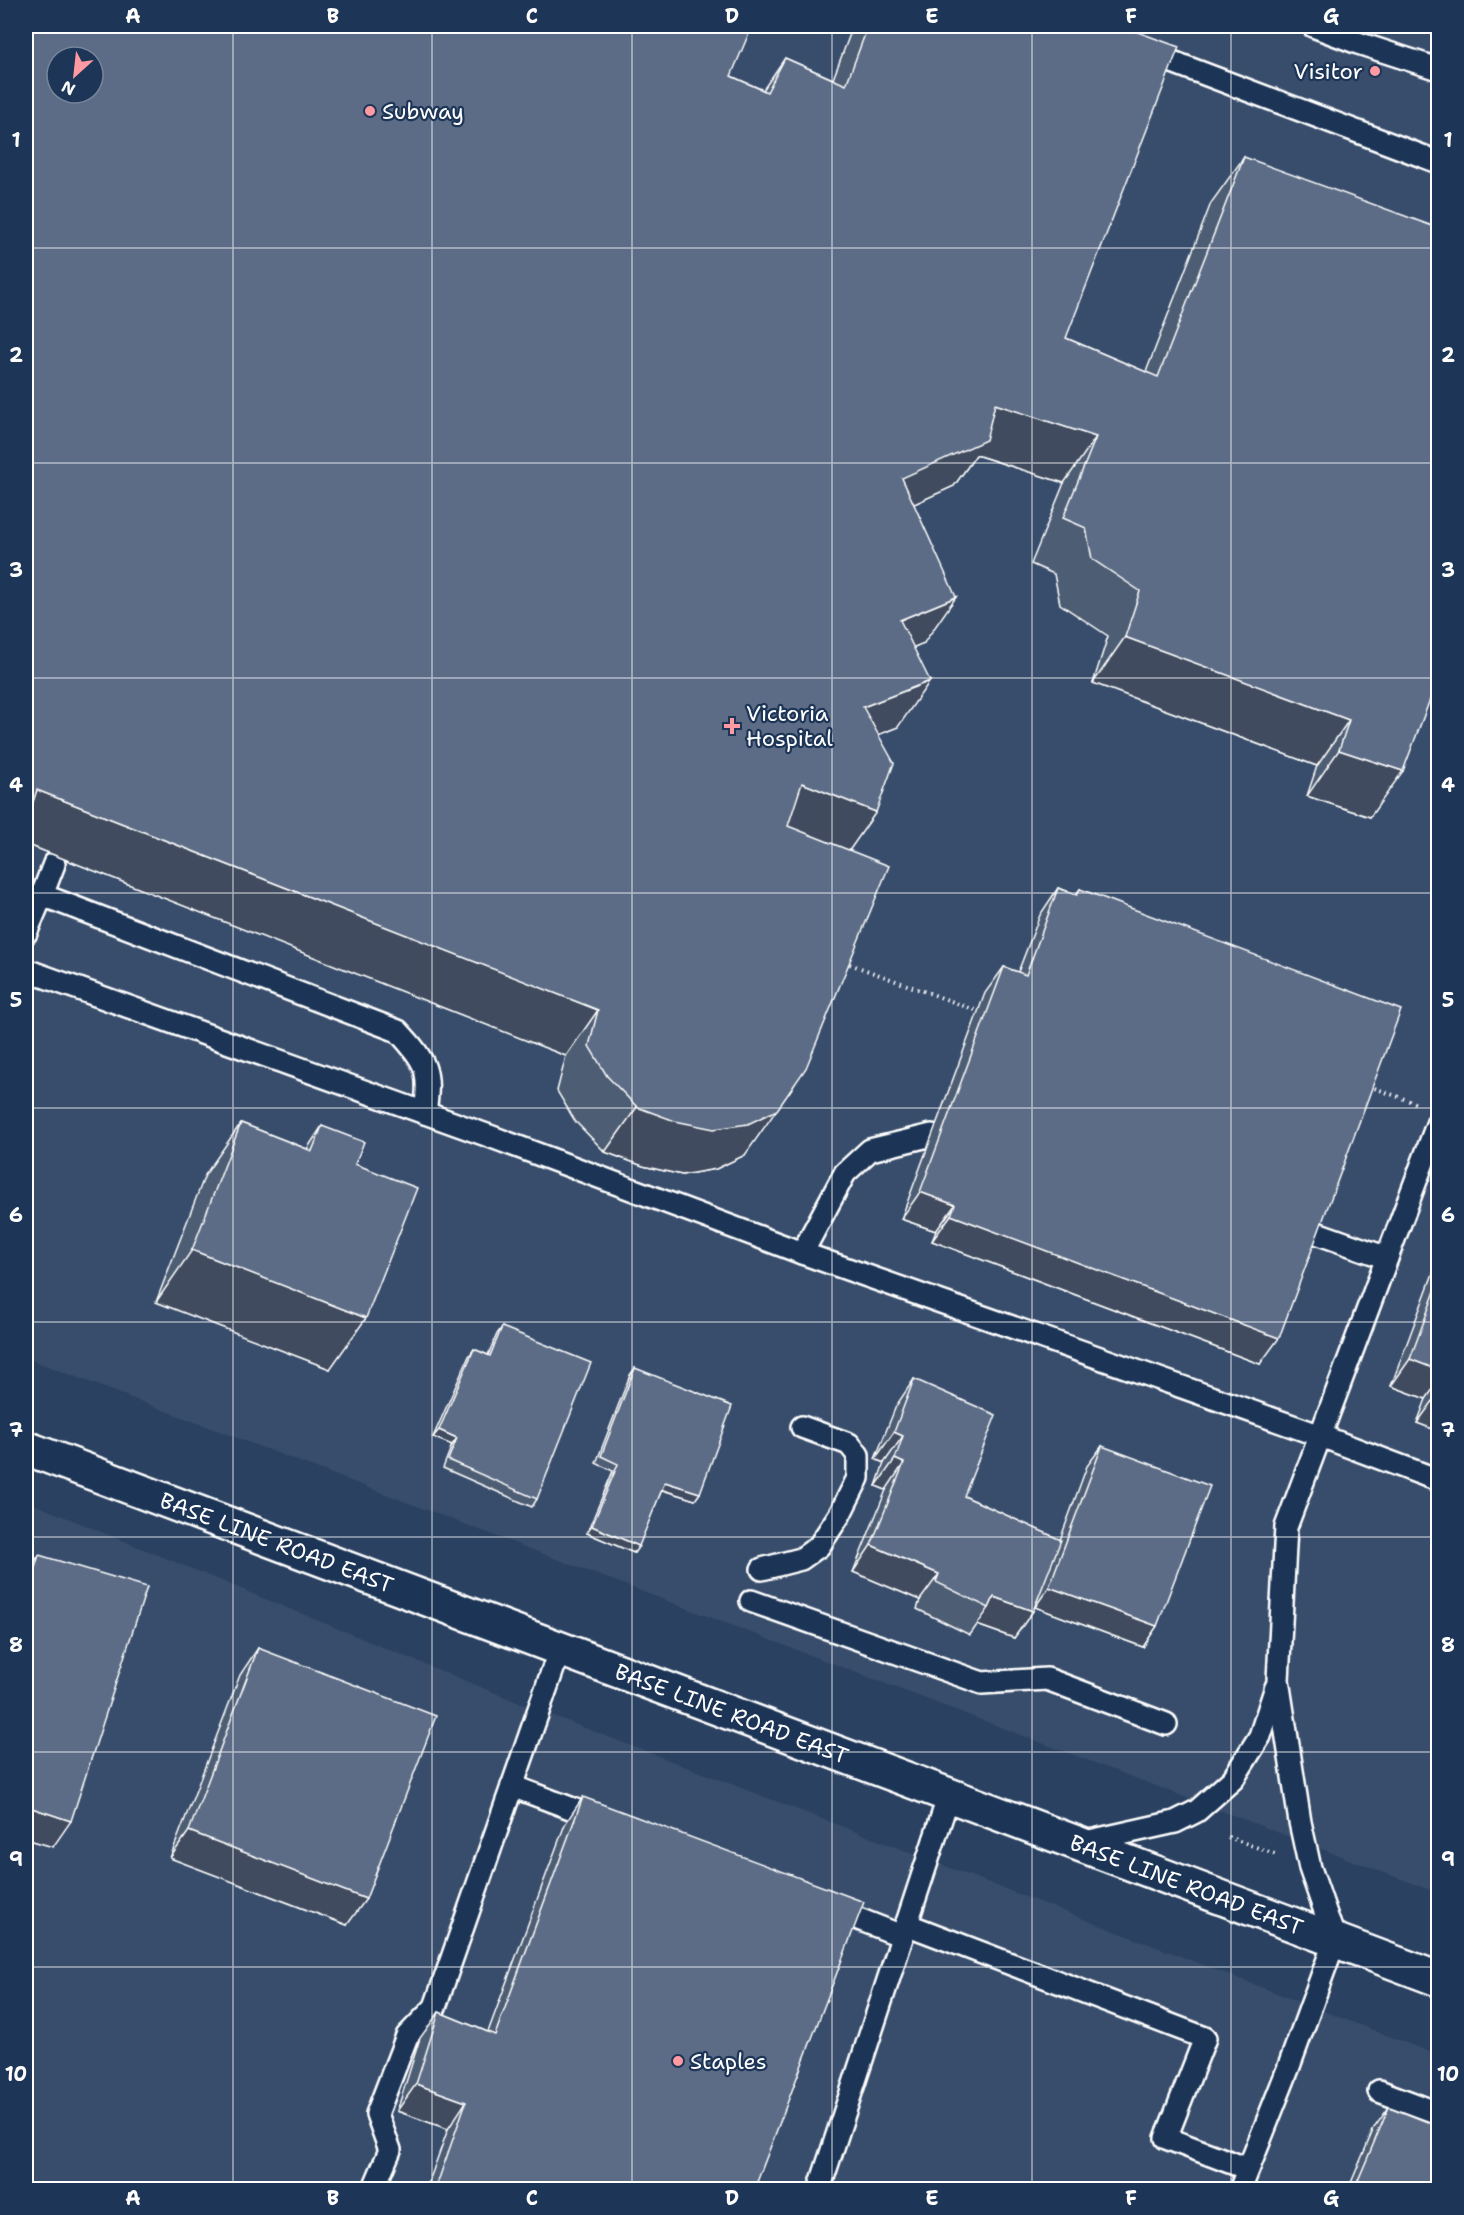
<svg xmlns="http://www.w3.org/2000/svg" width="1464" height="2215" viewBox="0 0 1464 2215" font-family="'Shantell Sans',sans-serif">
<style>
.built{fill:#394e6c;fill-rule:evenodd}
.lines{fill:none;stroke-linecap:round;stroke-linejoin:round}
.service-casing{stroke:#fff;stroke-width:26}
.tertiary-casing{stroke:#fff;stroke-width:38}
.path{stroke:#fff;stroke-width:4;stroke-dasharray:1.5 4.5;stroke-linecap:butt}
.service{stroke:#1d3557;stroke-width:21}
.tertiary{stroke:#1d3557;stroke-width:33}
.wall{fill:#4e5d73;stroke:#fff;stroke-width:1.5}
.shaded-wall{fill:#404c5e;stroke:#fff;stroke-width:1.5}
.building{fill:#5b6c86;stroke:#fff;stroke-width:1.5;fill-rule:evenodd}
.grid{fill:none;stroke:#fff;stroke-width:1.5;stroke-opacity:0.55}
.poi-dot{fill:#ff9aa2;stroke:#1d3557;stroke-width:2}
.labels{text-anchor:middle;stroke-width:4.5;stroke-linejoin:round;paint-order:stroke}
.poi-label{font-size:22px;fill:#fff;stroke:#1d3557;text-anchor:start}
.street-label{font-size:22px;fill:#fff;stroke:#1d3557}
.neatline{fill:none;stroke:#fff;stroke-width:2}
.grid-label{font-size:20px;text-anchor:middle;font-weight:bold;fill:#fff}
</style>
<rect width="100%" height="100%" fill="#2a4161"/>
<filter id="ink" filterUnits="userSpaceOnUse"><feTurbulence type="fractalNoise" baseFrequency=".0167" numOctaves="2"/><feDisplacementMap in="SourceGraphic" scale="12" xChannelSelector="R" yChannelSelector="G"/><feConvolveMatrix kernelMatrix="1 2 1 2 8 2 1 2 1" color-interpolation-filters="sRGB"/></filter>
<g filter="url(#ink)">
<g class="built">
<path d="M26,26H1438V1893L26,1358ZM57,57H93V93H57Z"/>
<path d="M26,1501L517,1702L1438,2055V2189H26Z"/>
</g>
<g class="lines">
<defs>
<g id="service">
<path d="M1313,26L1358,43L1438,69"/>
<path d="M1146,52L1438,162"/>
<path d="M42,895L54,864"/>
<path d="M26,933L42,895L398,1031C427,1062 431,1071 425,1113"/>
<path d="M26,970L492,1137L802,1253L1321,1436L1438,1480"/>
<path d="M1311,1231L1387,1258"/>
<path d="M802,1253L845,1173L870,1150L932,1135"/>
<path d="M762,1569L801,1559L819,1546L840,1514L858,1478V1455L849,1444L802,1427"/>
<path d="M751,1601L982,1683L1047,1679L1166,1724"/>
<path d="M512,1786L602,1820"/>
<path d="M1081,1843L1175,1822L1197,1811L1233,1779L1260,1736L1276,1687"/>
<path d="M833,1909L902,1936"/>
<path d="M906,1924L1205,2038L1166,2138L1248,2169"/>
<path d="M1379,2091L1438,2113"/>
<path d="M373,2190L390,2150L377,2114L407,2036L435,2007L560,1649"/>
<path d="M819,2190L949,1795"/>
<path d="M1240,2190L1288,2069L1335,1940L1310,1868L1300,1822L1278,1680L1286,1527L1438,1122"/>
</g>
<g id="tertiary">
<path id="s1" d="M26,1448L1438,1979"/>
</g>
</defs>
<use href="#service" class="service-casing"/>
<use href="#tertiary" class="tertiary-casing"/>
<g class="path">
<path d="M844,962L978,1011"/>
<path d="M1369,1086L1415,1103"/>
<path d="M1228,1837L1275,1854"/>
</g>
<use href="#service" class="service"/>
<use href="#tertiary" class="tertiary"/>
</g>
<g class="wall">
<path d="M26,26L731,76L763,90L785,58L833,79L853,26H1121L1066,338L1146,372L1211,203L1244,157L1370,817L1307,796L1317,766L1093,683L1108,636L1060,604L1054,574L1031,564L1064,483L976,455L954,486L914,504L924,643L914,647L898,727L878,735L849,850L745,1155L716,1169L682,1175L643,1166L605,1152L575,1121L557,1091L566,1056L26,844Z"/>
<path d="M1058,888L1076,894L1080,889L1260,1364L932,1241L936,1231L901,1219L985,993L1004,967L1018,972L1040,915Z"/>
<path d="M241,1123L307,1149L322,1126L355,1164L330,1369L156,1302L205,1175Z"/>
<path d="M1438,1260V1431L1417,1423L1426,1399L1391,1386Z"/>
<path d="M502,1327L537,1499L532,1507L443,1468L452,1445L433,1437L469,1356L474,1349L488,1355L497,1334Z"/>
<path d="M635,1368L700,1493L695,1500L662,1490L634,1553L587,1533L613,1471L596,1463L630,1375Z"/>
<path d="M914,1379L964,1496L1060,1540L1087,1466L1102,1446L1157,1626L1143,1647L1035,1607L1014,1638L977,1625L970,1635L917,1609L920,1600L853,1572L886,1490L876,1486L884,1463L875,1459L896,1406Z"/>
<path d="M39,1555L53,1847L26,1839V1574Z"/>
<path d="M258,1648L347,1925L170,1858L240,1675Z"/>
<path d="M583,1797L754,2190H426L448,2129L397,2111L420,2038L439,2012L488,2032L565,1824Z"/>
<path d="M1389,2107L1438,2190H1348L1374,2128Z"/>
</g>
<g class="shaded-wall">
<path d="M995,404L1096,437L1064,483L976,455L954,486L870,524L902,478Z"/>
<path d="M956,597L924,643L868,666L900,620Z"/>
<path d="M1125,637L1349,720L1317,766L1093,683Z"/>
<path d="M930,681L898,727L831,753L863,707Z"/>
<path d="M1339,750L1403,771L1370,817L1307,796Z"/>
<path d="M802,783L876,812L844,858L770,828Z"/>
<path d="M37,790L598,1010L566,1056L26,844V807Z"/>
<path d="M794,1085L745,1155L716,1169L682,1175L643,1166L605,1152L637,1107Z"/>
<path d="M920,1192L955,1205L936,1231L901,1219Z"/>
<path d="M951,1215L1279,1338L1260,1364L932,1241Z"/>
<path d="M192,1250L366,1318L330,1369L156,1302Z"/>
<path d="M1410,1359L1438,1370V1382L1426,1399L1391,1386Z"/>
<path d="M1436,1397L1438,1398V1431L1417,1423Z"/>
<path d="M439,1430L457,1438L452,1445L433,1437Z"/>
<path d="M894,1432L903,1436L884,1463L875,1459Z"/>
<path d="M895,1459L904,1463L886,1490L876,1486Z"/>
<path d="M665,1482L700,1493L695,1500L660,1489Z"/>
<path d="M592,1526L639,1546L634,1553L587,1533Z"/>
<path d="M871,1545L939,1574L920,1600L853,1572Z"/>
<path d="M1049,1587L1157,1626L1143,1647L1035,1607Z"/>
<path d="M994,1597L1033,1611L1014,1638L977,1625L989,1608Z"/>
<path d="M26,1806L71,1821L53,1847L26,1839Z"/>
<path d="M189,1831L366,1899L347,1925L170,1858Z"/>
<path d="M416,2084L466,2102L448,2129L397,2111Z"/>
</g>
<g class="building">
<path d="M26,26H752L731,76L767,92L785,58L846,85L868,26H1121L1179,47L1066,338L1158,377L1244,157L1438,228V678L1403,771L1339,750L1349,720L1125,637L1140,591L1092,559L1086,528L1063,518L1096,437L995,404L986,440L902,478L956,597L900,620L930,681L863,707L894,763L876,812L802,783L788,826L889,866L806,1068L777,1110L748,1124L714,1129L675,1121L637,1107L607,1076L589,1046L598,1010L37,790L26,823ZM57,57H93V93H57Z"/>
<path d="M1058,888L1077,895L1080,889L1401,1010L1279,1338L951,1215L955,1205L920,1192L1004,967L1026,975Z"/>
<path d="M241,1123L312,1151L322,1126L364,1142L355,1164L417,1188L366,1318L192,1250Z"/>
<path d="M1438,1283V1370L1410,1359Z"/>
<path d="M502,1327L591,1363L537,1499L448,1460L457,1438L439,1430L474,1349L490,1356Z"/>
<path d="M635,1368L732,1406L700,1493L665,1482L639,1546L592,1526L618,1464L601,1456Z"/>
<path d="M914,1379L996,1415L964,1496L1061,1540L1033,1611L994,1597L989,1608L936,1582L939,1574L871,1545L904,1463L895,1459L903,1436L894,1432Z"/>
<path d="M1102,1446L1210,1486L1157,1626L1049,1587Z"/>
<path d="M39,1555L147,1587L71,1821L26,1806V1596Z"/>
<path d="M258,1648L436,1716L366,1899L189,1831Z"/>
<path d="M583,1797L864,1902L754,2190H435L466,2102L416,2084L439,2012L495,2035Z"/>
<path d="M1389,2107L1438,2126V2190H1354Z"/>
</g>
</g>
<path class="grid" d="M233,26V2190M432,26V2190M632,26V2190M832,26V2190M1032,26V2190M1231,26V2190M26,248H1438M26,463H1438M26,678H1438M26,893H1438M26,1108H1438M26,1322H1438M26,1537H1438M26,1752H1438M26,1967H1438"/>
<g class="poi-dot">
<circle cx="1375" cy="71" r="6"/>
<circle cx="370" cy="111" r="6"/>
<path d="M729 717h6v6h6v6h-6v6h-6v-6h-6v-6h6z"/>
<circle cx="678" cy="2061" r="6"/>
</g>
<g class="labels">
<g class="poi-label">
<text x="1363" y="79" text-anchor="end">Visitor</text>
<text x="382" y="119">Subway</text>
<text x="746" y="721">Victoria<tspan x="746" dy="25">Hospital</tspan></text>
<text x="690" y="2069">Staples</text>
</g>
<g class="street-label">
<text dy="8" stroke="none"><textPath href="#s1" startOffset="268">BASE LINE ROAD EAST</textPath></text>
<text dy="8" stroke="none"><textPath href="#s1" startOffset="754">BASE LINE ROAD EAST</textPath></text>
<text dy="8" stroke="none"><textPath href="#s1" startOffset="1240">BASE LINE ROAD EAST</textPath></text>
</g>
</g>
<rect width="1464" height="2215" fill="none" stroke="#1d3557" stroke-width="66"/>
<g transform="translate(75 75) rotate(207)"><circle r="28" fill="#1d3557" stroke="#77869a" stroke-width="1.5"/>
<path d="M0-4.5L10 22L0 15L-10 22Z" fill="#ff9aa2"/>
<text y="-9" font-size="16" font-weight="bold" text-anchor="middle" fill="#ffffff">N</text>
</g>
<rect x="33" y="33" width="1398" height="2149" class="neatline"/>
<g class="grid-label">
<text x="133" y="23">A</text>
<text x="333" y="23">B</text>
<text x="532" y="23">C</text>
<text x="732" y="23">D</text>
<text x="932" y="23">E</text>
<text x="1131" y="23">F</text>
<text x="1331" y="23">G</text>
<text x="16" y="147">1</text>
<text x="1448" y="147">1</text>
<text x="16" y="362">2</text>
<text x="1448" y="362">2</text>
<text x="16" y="577">3</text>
<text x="1448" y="577">3</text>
<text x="16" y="792">4</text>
<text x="1448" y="792">4</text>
<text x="16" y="1007">5</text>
<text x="1448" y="1007">5</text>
<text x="16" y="1222">6</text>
<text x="1448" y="1222">6</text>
<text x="16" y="1437">7</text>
<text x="1448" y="1437">7</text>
<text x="16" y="1652">8</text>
<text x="1448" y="1652">8</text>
<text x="16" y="1866">9</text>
<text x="1448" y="1866">9</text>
<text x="16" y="2081">10</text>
<text x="1448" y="2081">10</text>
<text x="133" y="2205">A</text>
<text x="333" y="2205">B</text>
<text x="532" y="2205">C</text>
<text x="732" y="2205">D</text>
<text x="932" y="2205">E</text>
<text x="1131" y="2205">F</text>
<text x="1331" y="2205">G</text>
</g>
</svg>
